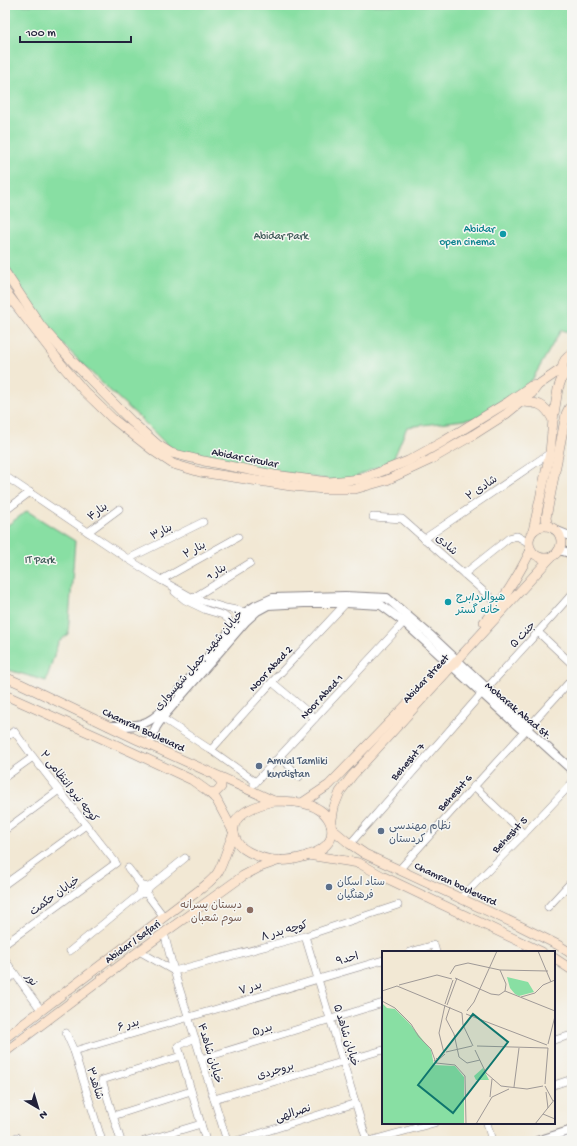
<svg xmlns="http://www.w3.org/2000/svg" width="577" height="1146" viewBox="0 0 577 1146" font-family="'Gochi Hand','Playpen Sans Arabic',sans-serif">
<style>
.green{fill:#88dfa3;stroke:#55806f}
.lines{fill:none;stroke-linecap:round;stroke-linejoin:round}
.minor-casing{stroke:#8a8588;stroke-width:8}
.tertiary-casing{stroke:#8a8588;stroke-width:10}
.secondary-casing{stroke:#8a8588;stroke-width:10}
.minor{stroke:#fff;stroke-width:7}
.tertiary{stroke:#fff;stroke-width:8}
.secondary{stroke:#fce5cf;stroke-width:9}
.culture-dot{fill:#0f9aa8;stroke:#f6f6f2;stroke-width:1.5}
.service-dot{fill:#5c6f8a;stroke:#f6f6f2;stroke-width:1.5}
.education-dot{fill:#8d6e63;stroke:#f6f6f2;stroke-width:1.5}
.labels{text-anchor:middle;stroke-width:3;stroke-linejoin:round;paint-order:stroke}
.culture-label{font-size:11px;fill:#0d838f;stroke:#f6f6f2;text-anchor:end}
.park-label{font-size:11px;fill:#415b5a;stroke:#f6f6f2}
.street-label{font-size:11px;fill:#22223b;stroke:#f6f6f2}
.service-label{font-size:11px;fill:#4e5e75;stroke:#f6f6f2;text-anchor:start}
.education-label{font-size:11px;fill:#785e54;stroke:#f6f6f2;text-anchor:end}
.inset-road{fill:none;stroke:#9f9997;stroke-width:1}
.view{fill:#0f766e;fill-opacity:0.15;stroke:#0f766e;stroke-width:2}
.inset-edge{fill:none;stroke:#22223b;stroke-width:2}
</style>
<rect width="100%" height="100%" fill="#f6f6f2"/>
<filter id="ink" filterUnits="userSpaceOnUse"><feTurbulence type="fractalNoise" baseFrequency=".025" numOctaves="2"/><feDisplacementMap in="SourceGraphic" scale="8" xChannelSelector="R" yChannelSelector="G"/><feConvolveMatrix kernelMatrix="1 2 1 2 8 2 1 2 1" color-interpolation-filters="sRGB"/></filter>
<filter id="wash" filterUnits="userSpaceOnUse"><feTurbulence type="fractalNoise" baseFrequency=".012" numOctaves="4" result="noise"/><feDisplacementMap in="SourceGraphic" scale="16" xChannelSelector="R" yChannelSelector="G"/><feGaussianBlur stdDeviation="0.9" result="paint"/><feColorMatrix in="noise" values="0 0 0 0 0 0 0 0 0 0 0 0 0 0 0 0 0 1.4 0 .05"/><feComposite in="paint" operator="in"/></filter>
<g filter="url(#wash)">
<rect width="100%" height="100%" fill="#f2e8d4"/>
<g class="green">
<path d="M5,5H572V333L561,330L532,380L480,418L407,427L393,460L344,482L239,466L172,450L137,415L106,387L36,318L5,261Z"/>
<path d="M27,511L75,541L68,634L58,643L46,681L5,669V527Z"/>
</g>
</g>
<g filter="url(#ink)">
<g class="lines">
<defs>
<g id="minor">
<path d="M5,476L128,559L161,580L193,598L226,608L246,612"/>
<path d="M5,511L30,492"/>
<path d="M373,517L402,519L499,605"/>
<path d="M88,532L119,509"/>
<path d="M424,539L550,453"/>
<path d="M128,559L203,522"/>
<path d="M464,574L509,538L517,536L529,543"/>
<path d="M161,580L238,537"/>
<path d="M175,592L185,600L206,610L223,615L228,619L233,628"/>
<path d="M193,598L250,563"/>
<path d="M538,632L572,664"/>
<path d="M272,682L315,718"/>
<path d="M487,688L538,632L572,594"/>
<path d="M159,716L211,750L256,782"/>
<path d="M5,738L14,731L33,757L116,863L5,944"/>
<path d="M211,750L272,682L346,603"/>
<path d="M280,756L299,777"/>
<path d="M5,777L33,757"/>
<path d="M254,784L404,622"/>
<path d="M474,786L524,834"/>
<path d="M5,830L59,790"/>
<path d="M350,844L482,693"/>
<path d="M128,868L142,886H145L148,888V890L146,893L143,894L140,891L142,886"/>
<path d="M399,870C456,805 515,743 572,679"/>
<path d="M5,884L86,825"/>
<path d="M148,888L185,858"/>
<path d="M146,893L164,917"/>
<path d="M460,899L524,834L572,783"/>
<path d="M548,907L572,881"/>
<path d="M164,933L174,971L227,1141"/>
<path d="M305,936L367,1141"/>
<path d="M70,951L141,893"/>
<path d="M139,951L174,971"/>
<path d="M410,952L434,945L436,952"/>
<path d="M5,960L41,1010"/>
<path d="M174,971L305,936L398,905"/>
<path d="M5,982L15,974"/>
<path d="M66,1033L74,1051L102,1141"/>
<path d="M195,1038L178,1046L206,1141"/>
<path d="M554,1040L572,1035"/>
<path d="M74,1051L383,960"/>
<path d="M201,1059L383,1003"/>
<path d="M554,1085L572,1079"/>
<path d="M214,1099L383,1050"/>
<path d="M113,1116L191,1091"/>
<path d="M487,1123L492,1141"/>
<path d="M17,1137L18,1141"/>
<path d="M121,1141L102,1080L181,1056"/>
<path d="M144,1141L201,1124"/>
<path d="M236,1141L356,1103"/>
<path d="M369,1141L434,1123"/>
</g>
<g id="tertiary">
<path d="M555,530L572,537"/>
<path d="M558,551H563L572,554"/>
<path d="M179,691L246,612L255,606L273,598L345,596L387,598L430,635L524,723L527,729"/>
<path d="M109,726C132,726 147,728 163,709"/>
<path d="M149,745L156,727L162,718L246,621L257,611L268,605L304,603H346L381,605L404,622L520,728L527,729L572,770"/>
<path d="M537,1141L572,1130"/>
<path d="M566,1141L572,1139"/>
</g>
<g id="secondary">
<path d="M5,272L41,326L73,362L132,422L158,445L171,453L204,461L274,475L329,482L362,479L408,461L444,441L508,402L531,386L538,385"/>
<path d="M5,291L62,365L84,391L113,419L155,452L173,464L200,472L291,486L324,489H355L387,480L430,460L473,435L506,414L532,393L538,385L563,368"/>
<path d="M572,354C560,361 559,371 572,378"/>
<path d="M521,402C539,403 544,403 553,420"/>
<path d="M548,526L546,518L566,414L569,408L572,407"/>
<circle cx="545" cy="542" r="16"/>
<path d="M533,531L550,453L553,420L558,389L564,372"/>
<path d="M484,622C504,601 518,576 531,550"/>
<path d="M5,677L21,684L138,740L274,801"/>
<path d="M5,695L132,752L192,780L206,790L216,799L233,831"/>
<path d="M209,792H216L221,787V781L216,776"/>
<path d="M274,801C294,801 324,802 331,825C332,829 332,835 330,840C322,855 290,862 275,860C266,860 257,856 249,852C243,849 237,844 235,837C227,814 257,805 274,801Z"/>
<path d="M302,803L329,785L443,667"/>
<path d="M331,825L334,807L340,792L352,776L552,556"/>
<path d="M332,829L350,844L365,854L520,926L558,945L572,954"/>
<path d="M308,855L359,863L382,876L542,952"/>
<path d="M554,958L572,970"/>
<path d="M5,1038L202,888C208,883 214,879 218,872C225,860 227,846 234,833"/>
<path d="M5,1052L139,951L243,876L260,867L280,860"/>
</g>
</defs>
<use href="#minor" class="minor-casing"/>
<use href="#tertiary" class="tertiary-casing"/>
<use href="#secondary" class="secondary-casing"/>
<use href="#minor" class="minor"/>
<use href="#tertiary" class="tertiary"/>
<use href="#secondary" class="secondary"/>
</g>
</g>
<g class="culture-dot">
<circle cx="503" cy="234" r="4"/>
<circle cx="448" cy="602" r="4"/>
</g>
<g class="service-dot">
<circle cx="259" cy="766" r="4"/>
<circle cx="381" cy="831" r="4"/>
<circle cx="329" cy="887" r="4"/>
</g>
<circle class="education-dot" cx="250" cy="910" r="4"/>
<g class="labels">
<g class="culture-label">
<text x="495" y="232">Abidar<tspan x="495" dy="13">open cinema</tspan></text>
<text x="456" y="600" text-anchor="start">هیوالرد/برج<tspan x="456" dy="13">خانه گستر</tspan></text>
</g>
<g class="park-label">
<text x="281" y="239">Abidar Park</text>
<text x="40" y="563">IT Park</text>
</g>
<g class="street-label">
<text transform="translate(245 457) rotate(11)" y="4">Abidar Circular</text>
<text transform="translate(481 487) rotate(-34)" y="4">شادی ۲</text>
<text transform="translate(97 511) rotate(-37)" y="4">بنار۴</text>
<text transform="translate(161 531) rotate(-27)" y="4">بنار۳</text>
<text transform="translate(447 544) rotate(41)" y="4">شادی</text>
<text transform="translate(194 549) rotate(-29)" y="4">بنار ۲</text>
<text transform="translate(216 571) rotate(-31)" y="4">بنار 1</text>
<text transform="translate(522 634) rotate(-47)" y="4">جنت ۵</text>
<text transform="translate(198 660) rotate(-49)" y="4">خیابان شهید جمیل شهسواری</text>
<text transform="translate(270 668) rotate(-47)" y="4">Noor Abad 2</text>
<text transform="translate(425 678) rotate(-47)" y="4">Abidar street</text>
<text transform="translate(321 696) rotate(-47)" y="4">Noor Abad 1</text>
<text transform="translate(519 710) rotate(40)" y="4">Mobarak Abad St.</text>
<text transform="translate(144 729) rotate(25)" y="4">Chamran Boulevard</text>
<text transform="translate(407 761) rotate(-49)" y="4">Behesht 7</text>
<text transform="translate(70 786) rotate(52)" y="4">کوچه نیرو انتظامی ۲</text>
<text transform="translate(454 792) rotate(-48)" y="4">Behesht 6</text>
<text transform="translate(509 834) rotate(-46)" y="4">Behesht 5</text>
<text transform="translate(456 883) rotate(25)" y="4">Chamran boulevard</text>
<text transform="translate(54 895) rotate(-36)" y="4">خیابان حکمت</text>
<text transform="translate(284 930) rotate(-16)" y="4">کوچه بدر ۸</text>
<text transform="translate(132 941) rotate(-36)" y="4">Abidar / Safari</text>
<text transform="translate(347 958) rotate(-16)" y="4">احد۹</text>
<text transform="translate(32 979) rotate(54)" y="4">نور</text>
<text transform="translate(250 987) rotate(-17)" y="4">بدر ۷</text>
<text transform="translate(128 1024) rotate(-16)" y="4">بدر ۶</text>
<text transform="translate(262 1029) rotate(-17)" y="4">بدر۵</text>
<text transform="translate(347 1035) rotate(73)" y="4">خیابان شاهد ۵</text>
<text transform="translate(211 1053) rotate(73)" y="4">خیابان شاهد۴</text>
<text transform="translate(275 1070) rotate(-16)" y="4">بروجردی</text>
<text transform="translate(96 1083) rotate(72)" y="4">شاهد۳</text>
<text transform="translate(293 1112) rotate(-18)" y="4">نصرالهی</text>
</g>
<g class="service-label">
<text x="267" y="764">Amval Tamliki<tspan x="267" dy="13">kurdistan</tspan></text>
<text x="389" y="829">نظام مهندسی<tspan x="389" dy="13">کردستان</tspan></text>
<text x="337" y="885">ستاد اسکان<tspan x="337" dy="13">فرهنگیان</tspan></text>
</g>
<g class="education-label">
<text x="242" y="908">دبستان پسرانه<tspan x="242" dy="13">سوم شعبان</tspan></text>
</g>
</g>
<g transform="translate(382 951)">
<rect width="173" height="173" fill="#f2e8d4"/>
<path d="M125,26L146,31L152,41L137,45L133,43L128,37ZM0,52L5,57L13,58L27,72L49,99L52,114L73,115L82,126V173H0ZM101,117L107,129H94L92,125Z" fill="#88dfa3"/>
<path class="inset-road" d="M156,0L169,31M68,23L73,15L86,12L118,19L166,20M73,27L109,43L117,44L123,40L124,33L118,19M17,34L55,24L70,28M15,35L80,62M0,40L15,35M123,40L173,60M139,46L153,42L161,34L173,29M0,50L13,57L29,73L37,86L49,98L54,112L52,109M63,53L71,29M65,54L75,27M68,56L64,68L72,83L77,106L85,112L98,109M85,60L92,51L115,0M80,62L81,74L91,95M84,63L165,94M166,93L173,65M95,95L166,97M93,99L104,122L119,135L145,138L161,135M64,101L90,95M62,102L57,82L63,54M54,107L56,109L63,103M54,112L73,114L83,125L84,173M163,133L166,97M163,135L171,150M132,136L137,97M164,141L166,157M108,146L110,128M161,163L173,168M94,173L110,146L127,138M153,173L173,148"/>
<path class="view" d="M91,63L126,91L71,162L36,134Z"/>
<rect width="173" height="173" class="inset-edge"/>
</g>
<rect width="577" height="1146" fill="none" stroke="#f6f6f2" stroke-width="20"/>
<g transform="translate(38 1108) rotate(142)" stroke="#f6f6f2" stroke-width="3" paint-order="stroke">
<path d="M0-3L7 15L0 10L-7 15Z" fill="#22223b"/>
<text y="-6" font-size="11" font-weight="bold" text-anchor="middle" fill="#22223b">N</text>
</g>
<path d="M20 36v6h111v-6" fill="none" stroke="#22223b" stroke-width="2"/>
<text x="26" y="36" font-size="12" fill="#22223b" stroke="#f6f6f2" stroke-width="3" paint-order="stroke">100 m</text>
</svg>
